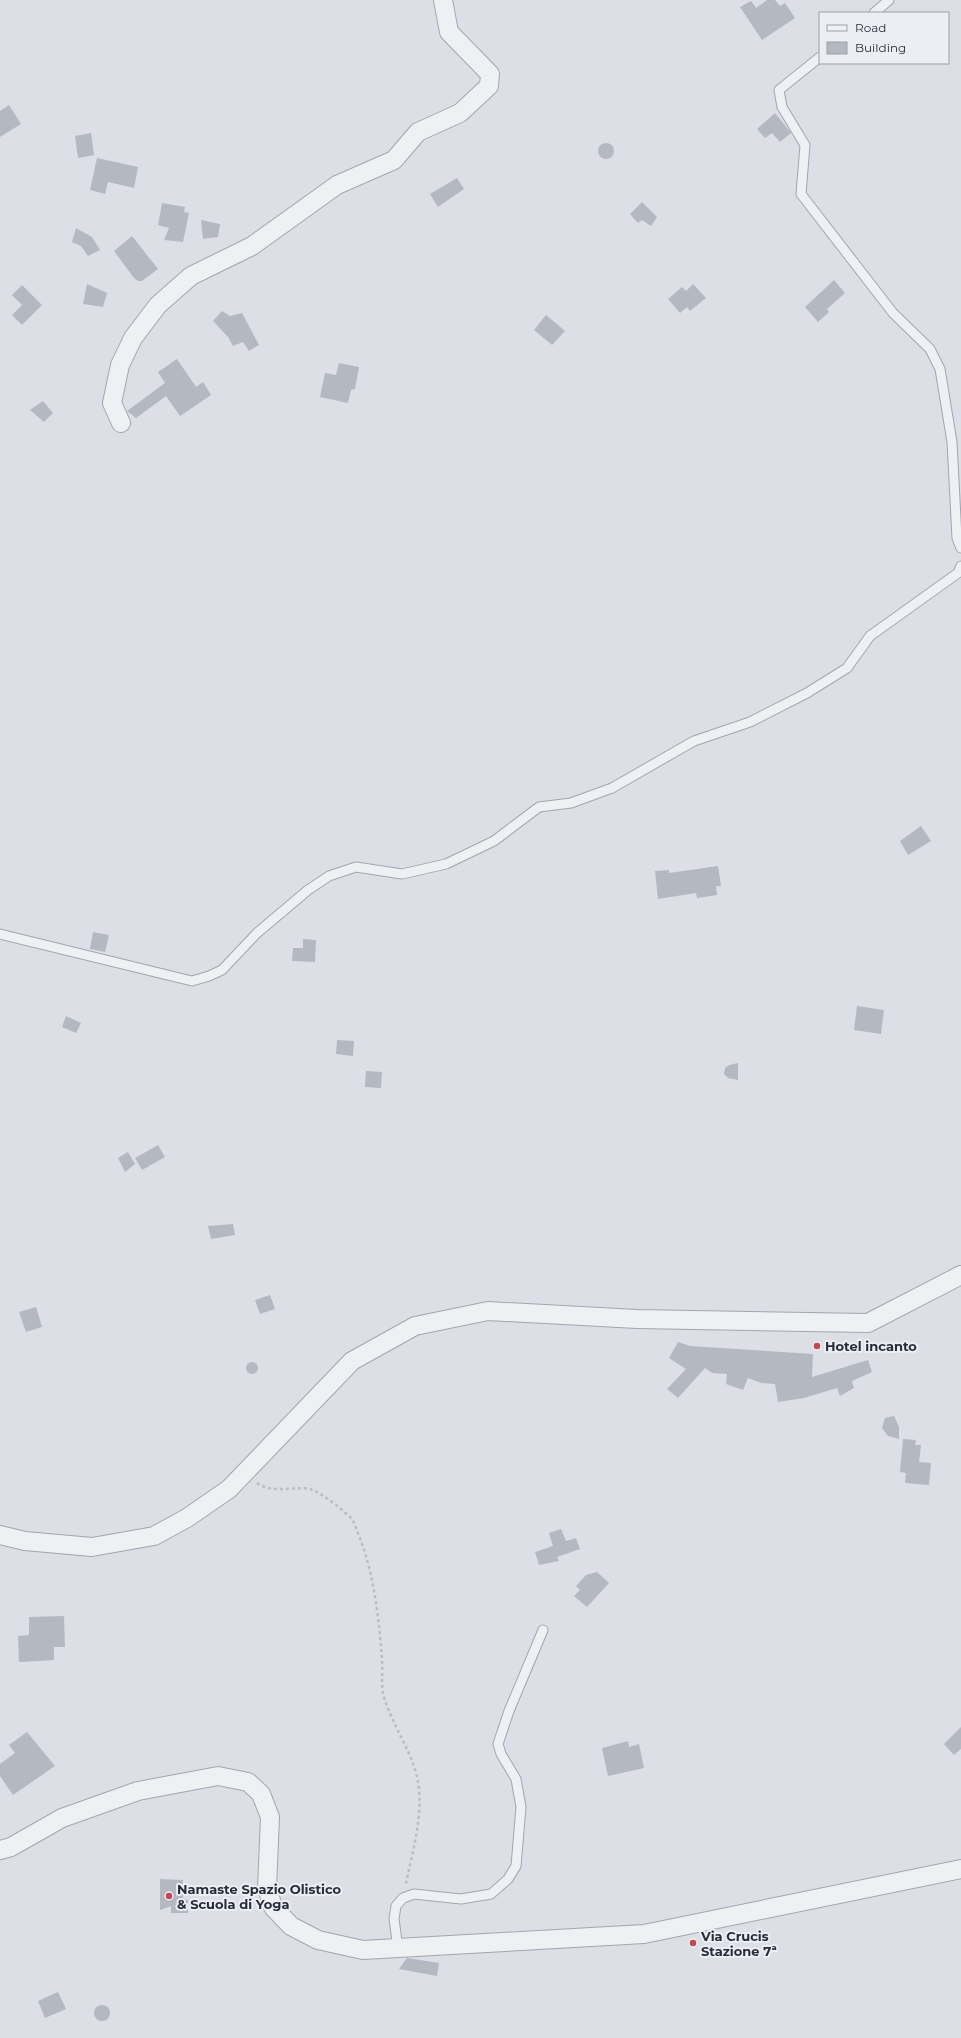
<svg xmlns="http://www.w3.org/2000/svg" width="961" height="2038" viewBox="0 0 961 2038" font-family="Montserrat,sans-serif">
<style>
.building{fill:#b4b8c1}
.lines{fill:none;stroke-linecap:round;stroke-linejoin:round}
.lane-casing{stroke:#a2a6ae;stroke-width:11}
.street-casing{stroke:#a2a6ae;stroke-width:20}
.path{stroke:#babdc4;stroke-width:2.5;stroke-dasharray:3 3;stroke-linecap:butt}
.lane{stroke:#eef0f4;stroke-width:9}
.street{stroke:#eef0f4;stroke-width:18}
.poi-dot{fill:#c3484f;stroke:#ebeef3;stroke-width:1.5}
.labels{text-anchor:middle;stroke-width:4;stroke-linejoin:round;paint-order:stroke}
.poi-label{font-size:13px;font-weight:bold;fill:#272c3a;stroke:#ebeef3;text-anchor:start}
</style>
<rect width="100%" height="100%" fill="#dcdfe5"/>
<g class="building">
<path d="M767,0H775L780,6L785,3L795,18L762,40L740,7L751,1L756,8Z"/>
<path d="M9,105L21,124L0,137V111Z"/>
<path d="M775,113L791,133L780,142L772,133L765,138L757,129Z"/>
<path d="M91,133L94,155L78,158L75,136Z"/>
<circle cx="606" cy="151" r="8"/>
<path d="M97,158L138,167L134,188L108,182L105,194L90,190Z"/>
<path d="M457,178L464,189L438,207L430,194Z"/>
<path d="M642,202L657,217L651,226L642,220L638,223L630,214Z"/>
<path d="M162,203L185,207L184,212L189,213L183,242L164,240L169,228L158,225Z"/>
<path d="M201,220L220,224L218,237L203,239Z"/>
<path d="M76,228L92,237L100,250L88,256L81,246L72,242Z"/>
<path d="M132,236L158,269L142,281H138L134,278L114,251Z"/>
<path d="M834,280L845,293L827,309L829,312L818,322L805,307Z"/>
<path d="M87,284L107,293L103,307L83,304Z"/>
<path d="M693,284L706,298L690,311L687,307L680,313L668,299L682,287L686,291Z"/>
<path d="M22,285L42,305L22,325L12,315L22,305L12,295Z"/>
<path d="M222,311L230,316L242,313L259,345L249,351L243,342L233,346L228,337L213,321Z"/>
<path d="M546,315L565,331L552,345L534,330Z"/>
<path d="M177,359L196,387L203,382L211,395L180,416L166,396L136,418L127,411L165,383L158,372Z"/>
<path d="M339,363L359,367L355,389L351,390L348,403L320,397L325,373L336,375Z"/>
<path d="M43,401L53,413L44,422L30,410Z"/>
<path d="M921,826L931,841L908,855L900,841Z"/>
<path d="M718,866L721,886H716L717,895L697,898L696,893L658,899L655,871L669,870V873Z"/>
<path d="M93,932L109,935L105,952L90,949Z"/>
<path d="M303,939L316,940L315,962L292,961L293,948H303Z"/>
<path d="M857,1006L884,1010L881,1034L854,1030Z"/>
<path d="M66,1016L81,1023L76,1033L62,1027Z"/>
<path d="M337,1040L354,1041L353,1056L336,1054Z"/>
<path d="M738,1063V1080L728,1078L724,1074L725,1068L729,1065Z"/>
<path d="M366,1071L382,1072L381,1088L365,1087Z"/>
<path d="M158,1145L165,1157L142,1170L135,1158Z"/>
<path d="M128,1152L135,1164L125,1172L118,1158Z"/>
<path d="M233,1224L235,1235L211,1239L208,1226Z"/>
<path d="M270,1295L275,1309L260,1314L255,1300Z"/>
<path d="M36,1307L42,1327L26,1332L19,1312Z"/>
<path d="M678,1342L690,1346L813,1354L812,1377L868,1360L872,1372L852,1381L854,1388L840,1396L837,1388L804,1398L778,1402L775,1384L761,1383L748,1378L743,1390L726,1384L727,1374L712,1373L705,1368L678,1398L667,1389L686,1369L669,1358Z"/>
<circle cx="252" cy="1368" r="6"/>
<path d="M894,1416L899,1427V1439L888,1436L882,1428L885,1418Z"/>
<path d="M903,1439L916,1440L915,1445H921L919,1462L931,1463L929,1485L905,1483L906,1473L900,1472Z"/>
<path d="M561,1529L566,1541L576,1538L580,1549L557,1557L559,1561L539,1565L535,1552L553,1546L549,1533Z"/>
<path d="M597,1572L609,1583L587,1607L574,1596L580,1590L576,1586L586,1575Z"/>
<path d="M64,1616L65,1647H54V1660L19,1662L18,1636L29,1635V1617Z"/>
<path d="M961,1727V1749L954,1755L944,1744Z"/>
<path d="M27,1732L55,1766L13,1795L0,1776V1764L15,1753L9,1745Z"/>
<path d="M628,1741L629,1747L639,1744L644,1768L608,1776L602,1748Z"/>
<path d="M160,1879L183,1880V1899L188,1900V1913H171V1906L160,1910Z"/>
<path d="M407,1958L439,1963L437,1976L399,1969Z"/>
<path d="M58,1992L66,2009L45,2018L38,2001Z"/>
<circle cx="102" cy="2013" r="8"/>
</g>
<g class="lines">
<defs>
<g id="lane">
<path d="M874,13L889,0"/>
<path d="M820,57L779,90L782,107L805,145L801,194L893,313L930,349L940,369L952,442L957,538L961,548"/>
<path d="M0,934L192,981L209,976L222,970L257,933L308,890L329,876L356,867L402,874L446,864L494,841L539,807L571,803L612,788L694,741L750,722L807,693L847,668L870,636L958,573L961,566"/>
<path d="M398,1948L394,1919L396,1906L403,1898L414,1894L461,1899L491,1894L508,1879L516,1866L521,1807L516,1779L501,1754L498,1744L509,1711L543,1630"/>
</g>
<g id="street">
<path d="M121,423L112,403L120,365L133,338L158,305L191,276L252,246L337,185L394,160L418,132L460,113L489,86L490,74L449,32L443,0"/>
<path d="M0,1535L25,1541L92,1547L154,1536L187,1518L229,1489L352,1361L415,1326L488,1311L637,1319L868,1323L961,1275"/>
<path d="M0,1850L11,1847L62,1818L138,1791L218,1776L248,1782L261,1794L270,1817L267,1888L273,1907L291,1926L318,1940L363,1950L644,1934L961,1869"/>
</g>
</defs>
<use href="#lane" class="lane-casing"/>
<use href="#street" class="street-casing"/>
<path class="path" d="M257,1483C272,1494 293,1486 310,1489C321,1492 344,1511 352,1519C355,1523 356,1529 358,1533C374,1573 379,1618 382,1660C383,1671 381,1683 383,1693C391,1726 416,1755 419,1789C422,1821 412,1853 406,1884"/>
<use href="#lane" class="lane"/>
<use href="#street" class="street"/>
</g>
<g class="poi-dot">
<circle cx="817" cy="1346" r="4"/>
<circle cx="169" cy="1896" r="4"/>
<circle cx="693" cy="1943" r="4"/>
</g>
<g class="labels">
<g class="poi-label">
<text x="825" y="1351">Hotel incanto</text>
<text x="177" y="1894">Namaste Spazio Olistico<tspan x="177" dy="15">&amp; Scuola di Yoga</tspan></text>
<text x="701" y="1941">Via Crucis<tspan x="701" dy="15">Stazione 7ª</tspan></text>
</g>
</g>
<rect x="819" y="12" width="130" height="52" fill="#ebeef3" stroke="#9da0a9"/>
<rect x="827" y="25" width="20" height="6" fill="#eef0f4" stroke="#9da0a9"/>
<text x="855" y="32" font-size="12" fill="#272c3a">Road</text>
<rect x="827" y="42" width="20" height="12" fill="#b4b8c1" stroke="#9da0a9"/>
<text x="855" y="52" font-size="12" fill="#272c3a">Building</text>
</svg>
